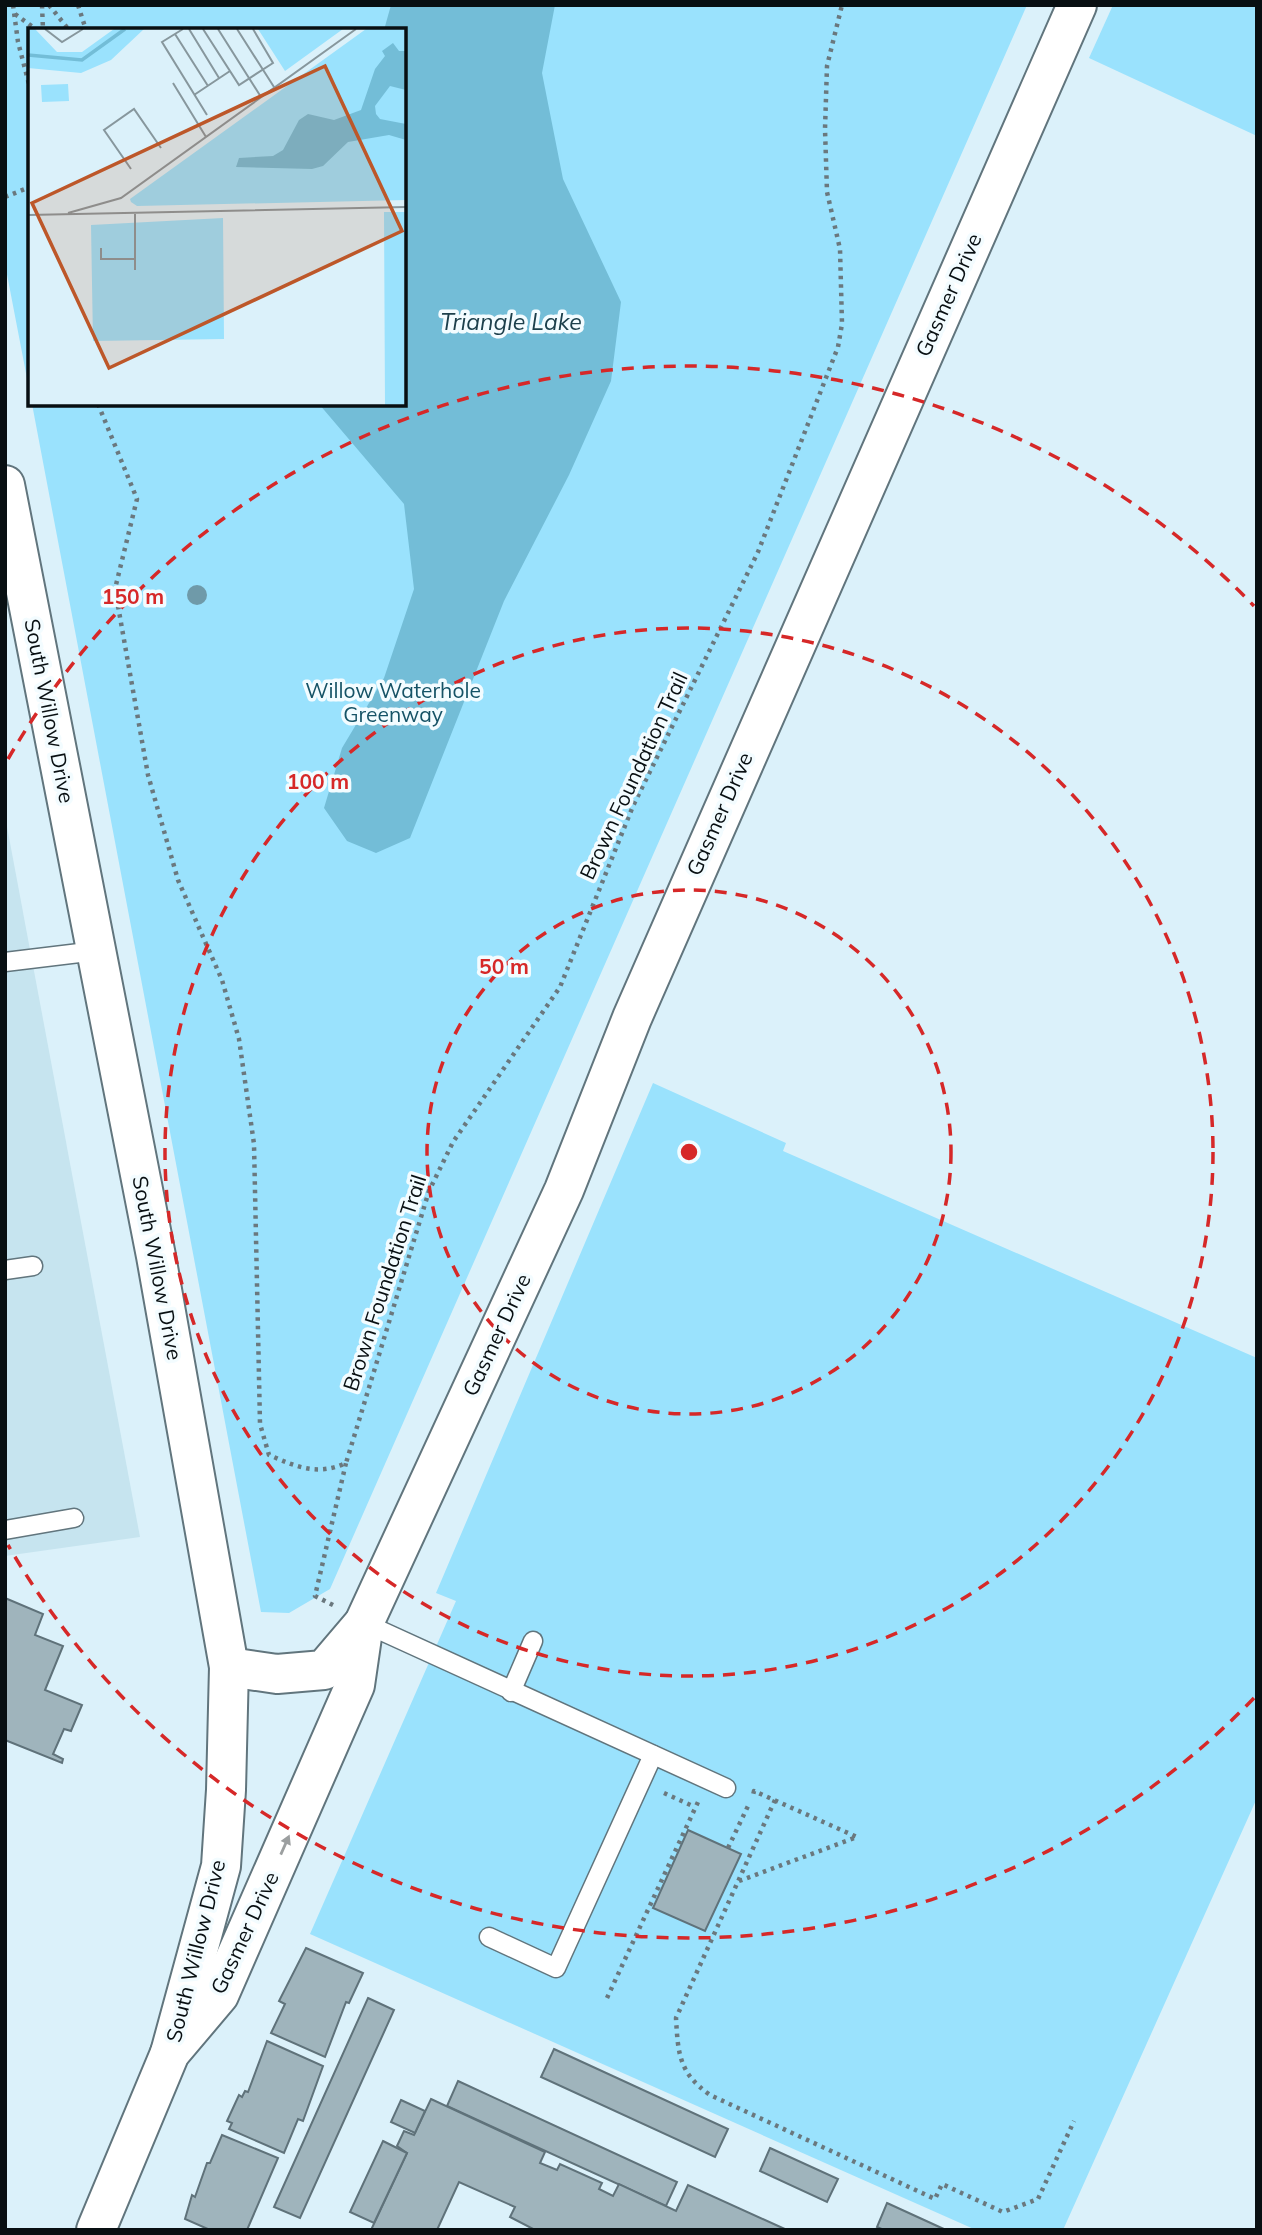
<svg xmlns="http://www.w3.org/2000/svg" width="1262" height="2235" viewBox="0 0 1262 2235" font-family="Mulish,sans-serif">
<style>
.built{fill:#c6e4ef}
.green{fill:#9ae2fd}
.water{fill:#73bdd7}
.building{fill:#9fb4bc;stroke:#5f727a;stroke-width:2}
.lines{fill:none;stroke-linecap:round;stroke-linejoin:round}
.lane-casing{stroke:#61757d;stroke-width:21}
.secondary-casing{stroke:#61757d;stroke-width:42}
.path{stroke:#6a787e;stroke-width:4.5;stroke-dasharray:3.5 5;stroke-linecap:butt}
.lane{stroke:#fff;stroke-width:18}
.secondary{stroke:#fff;stroke-width:38}
.tree{fill:#6f9aa9}
.oneway{fill:#9c9fa0}
.ring{fill:none;stroke:#d62828;stroke-width:3.5;stroke-dasharray:12 9}
.labels{text-anchor:middle;stroke-width:7;stroke-linejoin:round;paint-order:stroke}
.street-label{font-size:21px;fill:#080f12;stroke:#f3fcff}
.park-label{font-size:21px;fill:#165366;stroke:#f3fcff}
.water-label{font-size:23px;font-style:italic;fill:#1d404c;stroke:#f3fcff}
.inset-river{fill:none;stroke:#73bdd7;stroke-width:3.5}
.inset-road{fill:none;stroke:#87979d;stroke-width:2}
.view{fill:#bd5729;fill-opacity:0.15;stroke:#bd5729;stroke-width:3.5}
.inset-edge{fill:none;stroke:#080f12;stroke-width:3.5}
.centre{fill:#d62828;stroke:#f3fcff;stroke-width:3.5}
.ring-label{font-size:21px;text-anchor:middle;font-weight:bold;fill:#d62828;stroke:#f3fcff;stroke-width:7;stroke-linejoin:round;paint-order:stroke}
</style>
<rect width="100%" height="100%" fill="#dbf1fa"/>
<path class="built" d="M5,816L140,1537L5,1556Z"/>
<g class="green">
<path d="M5,5H1027L330,1589L289,1613L261,1612L32,404H404V30H30V394L5,264Z"/>
<path d="M1113,5H1257V136L1089,58Z"/>
<path d="M653,1083L786,1143L783,1151L1257,1358V1798L1063,2230H976L310,1934L456,1601L436,1593Z"/>
</g>
<path class="water" d="M391,5H555L542,73L563,179L621,302L611,381L569,475L504,601L410,838L376,853L347,841L324,808L342,748L384,678L414,589L404,504L319,404H404V30H384Z"/>
<g class="building">
<path d="M5,1598L43,1614L35,1635L63,1646L45,1690L82,1705L71,1731L64,1729L53,1754L63,1759L62,1763L5,1740Z"/>
<path d="M688,1830L741,1854L705,1931L653,1908Z"/>
<path d="M306,1948L363,1973L349,2003L346,2002L325,2057L271,2033L285,2004L279,2001Z"/>
<path d="M368,1998L394,2010L300,2218L274,2207Z"/>
<path d="M267,2041L323,2066L303,2121L298,2119L284,2153L229,2129L232,2123L227,2121L239,2095L242,2097L245,2091L248,2092Z"/>
<path d="M554,2049L728,2129L715,2157L541,2077Z"/>
<path d="M458,2081L677,2182L666,2206L447,2106Z"/>
<path d="M431,2099L545,2152L540,2163L557,2170L560,2164L602,2183L599,2189L613,2196L619,2184L676,2211L688,2185L787,2230H535L510,2217L515,2207L459,2182L437,2230H371L407,2153L397,2146L404,2131L414,2135Z"/>
<path d="M401,2100L425,2111L415,2133L391,2122Z"/>
<path d="M222,2135L278,2158L247,2230H210L185,2219L192,2195L195,2197L207,2163H210Z"/>
<path d="M383,2141L407,2153L374,2223L350,2212Z"/>
<path d="M770,2148L838,2179L827,2202L760,2171Z"/>
<path d="M887,2203L946,2230H884L877,2227Z"/>
</g>
<g class="lines">
<defs>
<g id="lane">
<path d="M5,962L96,951"/>
<path d="M5,1270L33,1266"/>
<path d="M5,1530L74,1518"/>
<path d="M364,1623L726,1788"/>
<path d="M511,1692L533,1641"/>
<path d="M489,1937L556,1968L653,1755"/>
</g>
<g id="secondary">
<path d="M5,485L156,1256L229,1667L226,1790L221,1866L170,2053"/>
<path d="M229,1667L277,1674L324,1670L364,1623L564,1190L632,1018L1077,5"/>
<path d="M96,2230L170,2053L219,1995L244,1938L355,1685L364,1623"/>
</g>
</defs>
<use href="#lane" class="lane-casing"/>
<use href="#secondary" class="secondary-casing"/>
<g class="path">
<path d="M13,5L18,42L30,88"/>
<path d="M42,5L43,30"/>
<path d="M49,5L69,30"/>
<path d="M78,5L86,30"/>
<path d="M15,14L37,30"/>
<path d="M5,197L30,187"/>
<path d="M98,404L137,499L115,589L148,775L178,880L222,980L239,1039L254,1144L260,1424L269,1455C297,1467 317,1476 346,1463L429,1191L453,1142L560,987L633,806L758,552L838,347L842,324L840,249L827,192L825,129L827,66L842,5"/>
<path d="M333,1605L315,1596L346,1463"/>
<path d="M664,1793L695,1807"/>
<path d="M775,1800L676,2018C678,2054 679,2073 710,2095L935,2199L942,2184L1003,2212L1038,2199L1074,2121"/>
<path d="M728,1848L748,1806"/>
<path d="M739,1881L857,1837L754,1791L753,1795"/>
<path d="M607,1998L698,1802"/>
</g>
<use href="#lane" class="lane"/>
<use href="#secondary" class="secondary"/>
</g>
<circle class="tree" cx="197" cy="595" r="10"/>
<defs><path id="oneway-solid" d="M-6-.8H1V-3.2L6.5 0L1 3.2V.8H-6Z" transform="scale(1.75)"/></defs>
<use class="oneway" href="#oneway-solid" transform="translate(285 1845) rotate(-66)"/>
<g class="ring">
<circle cx="689" cy="1152" r="262"/>
<circle cx="689" cy="1152" r="524"/>
<path d="M1254 1698A786 786 0 0 1 8 1545M8 759A786 786 0 0 1 1254 606"/>
</g>
<g class="labels">
<g class="street-label">
<text transform="translate(949 295) rotate(-66)" y="7">Gasmer Drive</text>
<text transform="translate(49 711) rotate(79)" y="7">South Willow Drive</text>
<text transform="translate(634 776) rotate(-65)" y="7">Brown Foundation Trail</text>
<text transform="translate(720 814) rotate(-66)" y="7">Gasmer Drive</text>
<text transform="translate(157 1268) rotate(79)" y="7">South Willow Drive</text>
<text transform="translate(385 1283) rotate(-72)" y="7">Brown Foundation Trail</text>
<text transform="translate(497 1335) rotate(-65)" y="7">Gasmer Drive</text>
<text transform="translate(245 1933) rotate(-65)" y="7">Gasmer Drive</text>
<text transform="translate(196 1951) rotate(-76)" y="7">South Willow Drive</text>
</g>
<g class="park-label">
<text x="393" y="698">Willow Waterhole<tspan x="393" dy="24">Greenway</tspan></text>
</g>
<g class="water-label">
<text x="511" y="330">Triangle Lake</text>
</g>
</g>
<g transform="translate(28 28)">
<rect width="378" height="378" fill="#dbf1fa"/>
<path d="M0,1H7L29,24H54L86,1H116L83,32L53,45L0,40ZM230,1H315L257,43ZM338,1H378V172L109,178L103,174L102,171ZM40,56L41,73L14,74L13,57ZM356,184H378V377H357ZM195,190L196,311L65,313L63,197Z" fill="#9ae2fd"/>
<path d="M365,15L371,23H378V62L362,58L347,78L348,86L352,91L378,96V112L361,107L320,114L295,138L284,141L208,139L211,130L245,128L255,122L271,92L280,86L306,92L333,82L347,41L357,28L354,23Z" fill="#73bdd7"/>
<path class="inset-river" d="M0,27L54,32L97,1"/>
<path class="inset-road" d="M17,1L34,14L55,1M155,1L134,14L179,87M161,1L191,50M175,1L211,57L245,35L225,1M190,1L233,69M209,1L246,59M147,6L180,58M145,55L178,109M166,67L202,43M103,141L76,102L106,81L133,120M40,185L93,170L328,1M107,185V242M0,187L378,179M73,220V231H107"/>
<path class="view" d="M297,38L374,203L81,340L4,175Z"/>
<rect width="378" height="378" class="inset-edge"/>
</g>
<circle cx="689" cy="1152" r="10" class="centre"/>
<g class="ring-label">
<text x="133" y="604">150 m</text>
<text x="318" y="789">100 m</text>
<text x="504" y="974">50 m</text>
</g>
<rect width="1262" height="2235" fill="none" stroke="#080f12" stroke-width="14"/>
</svg>
